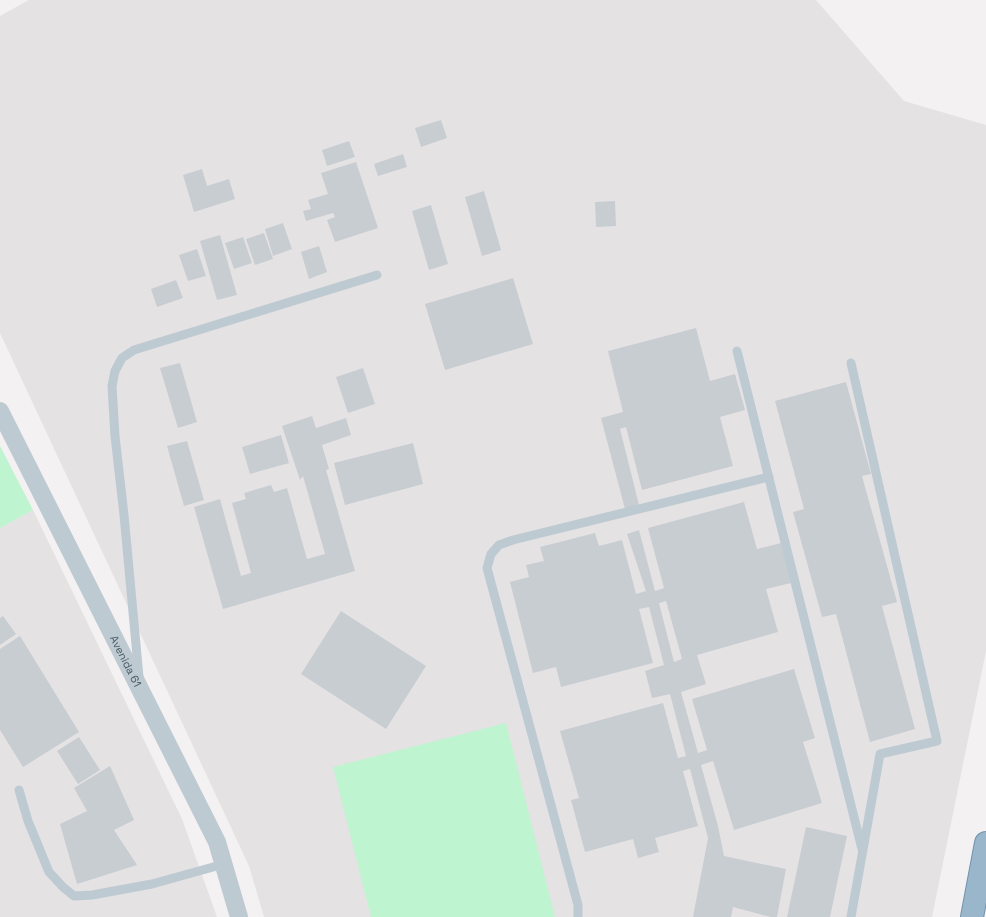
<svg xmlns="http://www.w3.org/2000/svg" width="986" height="917" viewBox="0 0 986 917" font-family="'Space Grotesk',sans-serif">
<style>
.education{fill:#e5e2e4}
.green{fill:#bef4cf}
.building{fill:#c8cdd2;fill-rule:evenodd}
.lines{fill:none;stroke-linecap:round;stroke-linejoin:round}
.trunk-casing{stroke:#7193b0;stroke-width:24}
.service{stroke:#becad2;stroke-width:9}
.minor{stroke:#becad2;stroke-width:18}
.trunk{stroke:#9ab6cb;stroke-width:22}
.labels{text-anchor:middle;stroke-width:3.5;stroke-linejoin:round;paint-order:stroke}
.street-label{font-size:11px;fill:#475761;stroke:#fff}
</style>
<rect width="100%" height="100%" fill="#f4f1f2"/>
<g class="education">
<path d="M29,0H816L904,101L986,125V651L932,917H264L249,866L0,333V16Z"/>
<path d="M33,510L182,819L217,917H0V528Z"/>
</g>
<g class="green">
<path d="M0,446L33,510L0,528Z"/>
<path d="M506,723L555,917H371L333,767Z"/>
</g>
<g class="building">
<path d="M441,120L447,138L421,147L415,128Z"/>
<path d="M349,141L355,157L327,166L322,150Z"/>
<path d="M403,154L407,167L378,176L374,164Z"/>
<path d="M356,162L378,228L335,242L327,220L335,217L333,213L306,221L303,211L311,209L308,200L328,194L321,173Z"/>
<path d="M202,169L207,186L229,179L235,199L194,212L183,175Z"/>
<path d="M484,191L501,250L482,256L465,197Z"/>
<path d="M615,201L616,226L596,227L595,202Z"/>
<path d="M431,205L448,264L429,270L412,211Z"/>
<path d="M283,223L292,249L273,256L265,229Z"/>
<path d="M264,233L273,259L255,265L246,239Z"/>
<path d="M220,235L237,295L217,300L200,241Z"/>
<path d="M243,237L252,263L234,269L225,243Z"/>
<path d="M319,246L327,272L309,279L301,252Z"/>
<path d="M197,249L206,276L188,281L179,255Z"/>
<path d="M513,278L533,344L445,370L425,304Z"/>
<path d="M176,280L183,298L157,307L151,289Z"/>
<path d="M696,328L710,381L735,374L745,410L720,417L733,466L642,490L626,427L620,429L639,505L625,509L601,418L623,412L608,351Z"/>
<path d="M180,363L197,422L178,428L160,368Z"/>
<path d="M363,368L375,404L348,413L336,377Z"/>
<path d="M846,382L871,474L862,476L897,602L882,606L915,729L870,742L836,614L822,617L793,512L804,509L775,401Z"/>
<path d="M312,416L316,428L346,418L351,435L322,445L329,469L326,470L355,571L223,609L194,507L220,499L241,576L251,573L232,503L246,499L244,493L271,485L274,492L287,488L307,559L325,554L303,476L300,480L282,426Z"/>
<path d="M281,435L289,463L250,474L242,447Z"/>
<path d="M187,441L204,500L184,506L167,446Z"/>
<path d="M413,443L423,484L345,505L334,463Z"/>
<path d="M744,502L757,549L781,543L791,583L766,589L778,632L697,655L706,684L681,692L698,753L707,750L692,699L794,669L815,738L803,742L822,803L734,830L713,761L701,765L718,826L724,856L786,869L777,917H771L733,907L731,917H693L708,838L690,769L683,771L698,826L655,838L659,852L638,858L633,839L585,852L571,800L579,798L560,731L663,703L678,758L686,756L670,694L652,698L645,671L664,665L649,607L639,609L653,663L561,687L556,667L533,673L510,582L529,577L526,565L544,561L540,547L595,533L599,546L622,540L636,594L646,591L627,534L639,530L655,591L664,588L648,528ZM666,601L682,659L674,662L659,603Z"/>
<path d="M341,611L426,666L386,729L301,674Z"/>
<path d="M3,616L16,634L0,645V618Z"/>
<path d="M20,636L79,732L23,767L0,730V649Z"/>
<path d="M79,737L100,770L78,784L57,751Z"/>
<path d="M110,766L134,820L114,830L137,865L77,884L60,824L87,811L74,788Z"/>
<path d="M806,827L847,836L830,917H787Z"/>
</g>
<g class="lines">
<defs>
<path id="trunk" d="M972,917L986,843"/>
</defs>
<use href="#trunk" class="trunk-casing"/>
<g class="service">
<path d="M737,351L862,849"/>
<path d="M139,677L124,515L115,436L112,386L115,371L122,358L134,350L377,275"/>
<path d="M19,790L28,821L49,872L63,887L74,896L92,895L152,884L224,864"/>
<path d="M578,917V905L487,568L491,554L499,545L513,540L769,477"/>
<path d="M851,917L880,754L937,741L851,363"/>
</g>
<path class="minor" id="s1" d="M0,411L217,842L239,917"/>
<use href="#trunk" class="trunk"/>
</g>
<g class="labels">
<g class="street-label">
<text dy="4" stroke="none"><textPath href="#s1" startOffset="280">Avenida 61</textPath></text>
</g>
</g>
</svg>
